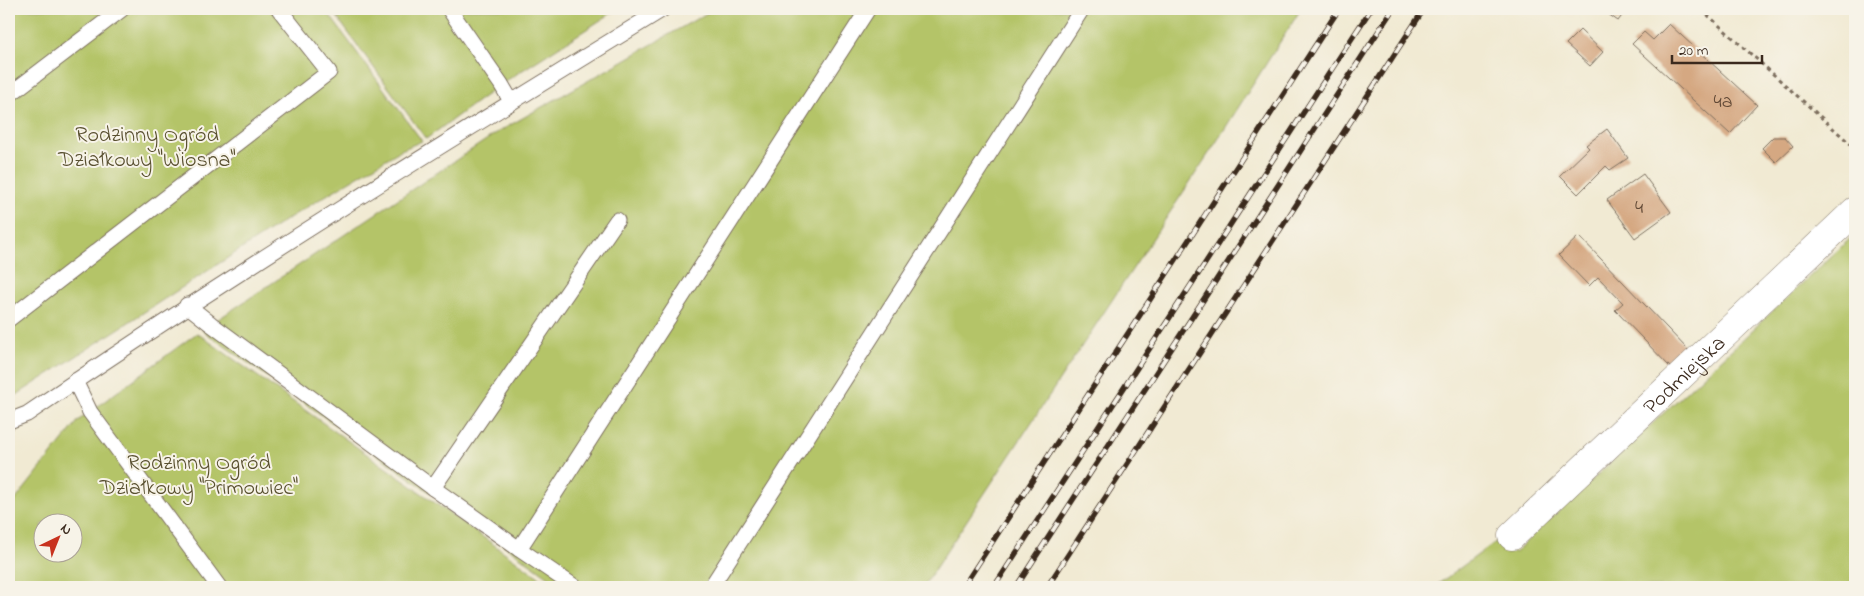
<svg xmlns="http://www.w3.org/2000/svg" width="1864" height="596" viewBox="0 0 1864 596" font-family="'Indie Flower',sans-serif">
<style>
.green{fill:#b4c467;stroke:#787742;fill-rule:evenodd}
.building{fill:#d5a882}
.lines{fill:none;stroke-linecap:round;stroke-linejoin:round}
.service-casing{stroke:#7b6d5d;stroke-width:17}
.minor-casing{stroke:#7b6d5d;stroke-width:29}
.path{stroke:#7b6d5d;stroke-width:3;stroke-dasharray:4 4;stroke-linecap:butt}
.service{stroke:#fff;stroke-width:15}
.minor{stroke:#fff;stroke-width:28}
.rail-casing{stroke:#3b2a1e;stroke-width:5.5}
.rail{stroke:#f7f3e8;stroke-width:4;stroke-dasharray:11;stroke-linecap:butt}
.labels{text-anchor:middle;stroke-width:4;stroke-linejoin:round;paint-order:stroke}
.number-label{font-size:20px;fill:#624a37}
.park-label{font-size:22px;fill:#595030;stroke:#f7f3e8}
.street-label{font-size:22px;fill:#3b2a1e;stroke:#f7f3e8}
</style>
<rect width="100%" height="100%" fill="#f7f3e8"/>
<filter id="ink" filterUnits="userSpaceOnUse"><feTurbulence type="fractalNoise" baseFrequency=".02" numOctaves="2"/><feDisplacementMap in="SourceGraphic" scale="10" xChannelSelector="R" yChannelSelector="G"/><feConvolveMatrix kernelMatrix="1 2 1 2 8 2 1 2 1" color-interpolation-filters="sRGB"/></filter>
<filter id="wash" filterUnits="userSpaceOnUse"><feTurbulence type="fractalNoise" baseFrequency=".0096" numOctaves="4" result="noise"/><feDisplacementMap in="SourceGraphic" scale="20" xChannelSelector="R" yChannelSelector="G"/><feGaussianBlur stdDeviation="1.12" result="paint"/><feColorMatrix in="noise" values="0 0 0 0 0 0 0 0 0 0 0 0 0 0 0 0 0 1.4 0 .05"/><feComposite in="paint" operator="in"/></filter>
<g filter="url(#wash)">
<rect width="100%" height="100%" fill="#f1ead3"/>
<g class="green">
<path d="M9,9H325L422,141L401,150L289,218L9,400Z"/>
<path d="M331,9H618L501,84L426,139Z"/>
<path d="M714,9H1301L1217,141L923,587H563L202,330L498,132Z"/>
<path d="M1855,234V587H1434L1501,538L1514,553Z"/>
<path d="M197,333L553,587H9V508L79,420ZM42,524H72V554H42Z"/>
</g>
<g id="blocks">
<g class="building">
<path d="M1601,9H1627L1618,21Z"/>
<path d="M1669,24L1757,105L1730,134L1632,44L1644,32L1653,40Z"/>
<path d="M1580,30L1603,52L1590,66L1566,44Z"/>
<path d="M1607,129L1628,158L1610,170L1606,166L1578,194L1560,176L1589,148L1586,145Z"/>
<path d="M1773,137H1785L1793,146L1776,162L1762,148Z"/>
<path d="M1643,174L1671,212L1635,238L1607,200Z"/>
<path d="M1579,236L1689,351L1671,368L1615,310L1623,303L1598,277L1589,286L1559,255Z"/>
</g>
</g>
</g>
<g filter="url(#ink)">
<use href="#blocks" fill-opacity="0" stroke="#7b6d5d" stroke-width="1"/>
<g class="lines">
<defs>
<g id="service">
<path d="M449,9L501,84L511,101"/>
<path d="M9,95L122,9"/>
<path d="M187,305L211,324L433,488L519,549L868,9"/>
<path d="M9,319L329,72L279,9"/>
<path d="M75,381L90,412L219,587"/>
<path d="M9,421L27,414C235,272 449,140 663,9"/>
<path d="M433,488L617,220"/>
<path d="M519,549L575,587"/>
<path d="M711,587L1082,9"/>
</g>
<g id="minor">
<path id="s1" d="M1512,536L1855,211"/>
</g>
</defs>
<use href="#service" class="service-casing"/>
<use href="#minor" class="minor-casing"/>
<path class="path" d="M1701,9L1855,148"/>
<use href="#service" class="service"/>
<use href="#minor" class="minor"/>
<defs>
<g id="rail">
<path d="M963,587L1339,9"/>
<path d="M994,587L1371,9"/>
<path d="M1016,587L1393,9"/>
<path d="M1047,587L1424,9"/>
</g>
</defs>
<use href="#rail" class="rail-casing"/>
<use href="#rail" class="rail"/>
</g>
</g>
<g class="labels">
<g class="number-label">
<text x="1723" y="107">4a</text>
<text x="1639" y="213">4</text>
</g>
<g class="park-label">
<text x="147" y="141">Rodzinny Ogród<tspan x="147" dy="25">Działkowy "Wiosna"</tspan></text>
<text x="199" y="469">Rodzinny Ogród<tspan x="199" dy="25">Działkowy "Primowiec"</tspan></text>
</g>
<g class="street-label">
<text dy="8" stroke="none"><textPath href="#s1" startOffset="236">Podmiejska</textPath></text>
</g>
</g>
<rect width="1864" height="596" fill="none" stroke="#f7f3e8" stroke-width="30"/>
<g transform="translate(58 538) rotate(43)"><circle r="24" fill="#f7f3e8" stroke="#aca397"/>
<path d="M0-4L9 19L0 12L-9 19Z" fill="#c8321e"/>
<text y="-8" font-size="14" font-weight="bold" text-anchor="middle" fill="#3b2a1e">N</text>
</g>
<path d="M1672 55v8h90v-8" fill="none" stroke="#3b2a1e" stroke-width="2.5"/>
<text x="1679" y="55" font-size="15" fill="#3b2a1e" stroke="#f7f3e8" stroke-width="4" paint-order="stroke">20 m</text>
</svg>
